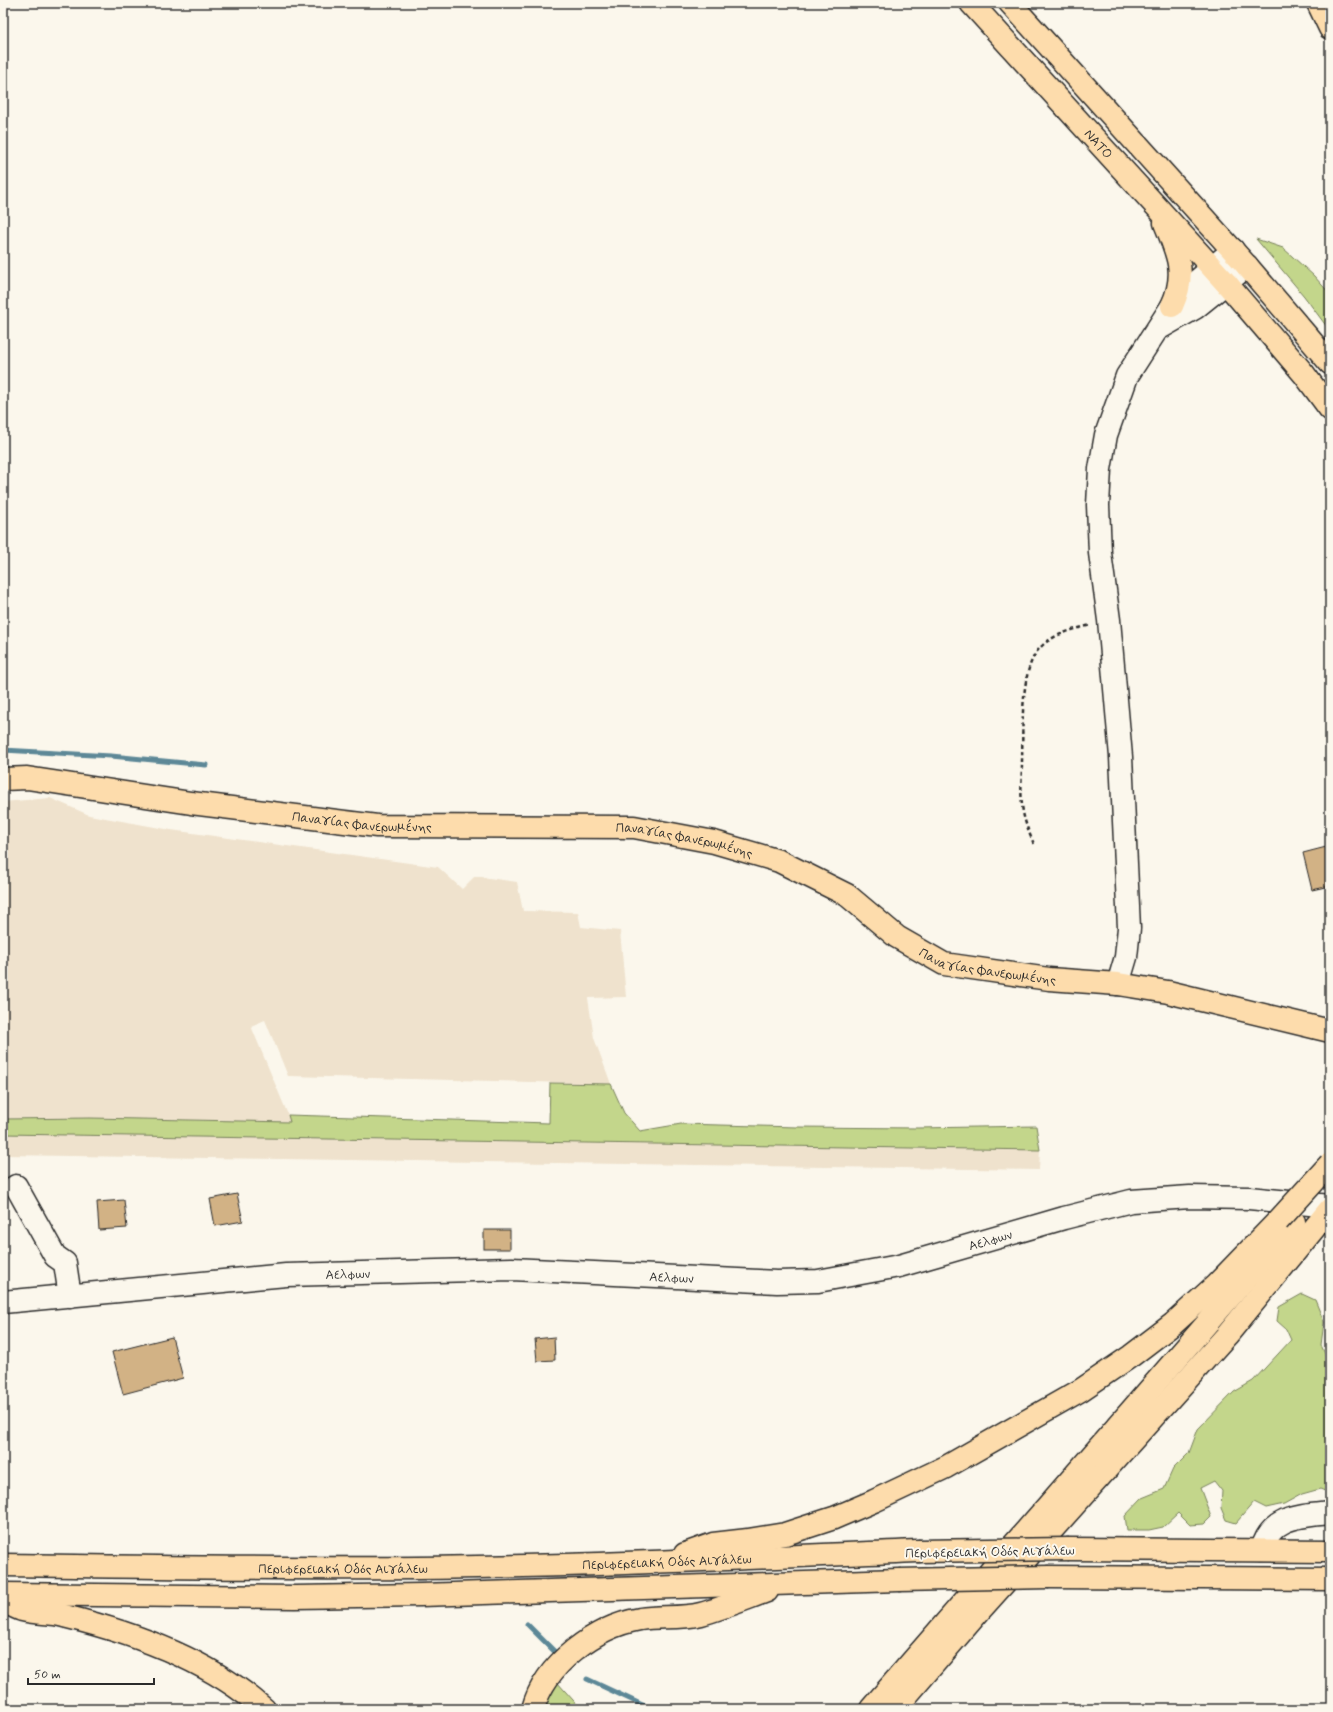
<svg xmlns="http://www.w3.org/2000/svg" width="1333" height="1712" viewBox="0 0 1333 1712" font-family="Mynerve,sans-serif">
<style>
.built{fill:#efe2cd}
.green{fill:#c3d68b;stroke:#77805b}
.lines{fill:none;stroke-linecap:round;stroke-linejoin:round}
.stream{stroke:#5d8897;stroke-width:5}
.building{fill:#d2b285;stroke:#2b2b2b}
.minor-casing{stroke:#2b2b2b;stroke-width:25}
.major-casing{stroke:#2b2b2b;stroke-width:25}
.highway-casing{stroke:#2b2b2b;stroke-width:25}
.path{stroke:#2b2b2b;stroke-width:2.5;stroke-dasharray:4 3;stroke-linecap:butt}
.minor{stroke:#fbf7ec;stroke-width:22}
.major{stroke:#fddcac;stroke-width:22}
.highway{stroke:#fddcac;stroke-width:22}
.highway-bridge-casing{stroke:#2b2b2b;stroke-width:25;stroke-linecap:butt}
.highway-bridge{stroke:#fddcac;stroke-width:22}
.labels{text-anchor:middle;stroke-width:4;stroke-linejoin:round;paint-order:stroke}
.street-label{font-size:13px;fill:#2b2b2b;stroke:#fbf7ec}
</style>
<rect width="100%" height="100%" fill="#fbf7ec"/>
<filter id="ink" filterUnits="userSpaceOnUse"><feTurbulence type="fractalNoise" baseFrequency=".025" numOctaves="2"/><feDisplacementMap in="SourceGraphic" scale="8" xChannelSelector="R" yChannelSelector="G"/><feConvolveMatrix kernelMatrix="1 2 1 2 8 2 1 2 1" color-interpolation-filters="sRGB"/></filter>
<g filter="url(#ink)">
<g class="built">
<path d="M50,798L89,815L171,830L438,867L462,889L475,876L517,882L523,911L578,912L581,927L620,931L626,997L588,998L594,1038L611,1084L288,1076L265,1020L251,1026L291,1122L90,1118L3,1119V802Z"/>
<path d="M3,1134L1040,1150L1039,1170L3,1155Z"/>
</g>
<g class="green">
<path d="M1256,239L1283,248L1314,276L1330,294V331L1304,296Z"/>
<path d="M550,1083L611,1084L624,1113L640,1131L681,1124L797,1127L918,1128L1036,1126L1040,1150L3,1134V1119L90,1118L290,1122L288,1115L549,1123Z"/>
<path d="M1302,1294L1315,1300L1324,1322L1321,1345L1330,1365V1493L1320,1489L1302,1494L1284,1504L1266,1508L1254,1502L1236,1523L1226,1520L1221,1508L1222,1491L1214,1481L1200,1488L1211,1517L1204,1524L1190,1525L1178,1513L1163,1527L1149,1530H1127L1125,1516L1142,1498L1164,1489L1173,1469L1189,1453L1198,1429L1234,1392L1253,1381L1291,1340L1286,1329L1277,1321L1279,1307Z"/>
<path d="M557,1682L581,1709H544L547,1698Z"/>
</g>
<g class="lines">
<g class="stream">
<path d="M3,750L111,756L206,765"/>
<path d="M527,1624L555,1652"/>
<path d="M587,1679L651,1709"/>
</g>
</g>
<g class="building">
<path d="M1330,846V886L1312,890L1303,853Z"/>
<path d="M237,1194L243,1221L215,1226L210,1199Z"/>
<path d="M124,1200L127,1228L99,1230L97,1202Z"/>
<rect x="484" y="1230" width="26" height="19"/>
<path d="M172,1337L183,1378L123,1394L112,1352Z"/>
<path d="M554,1337L555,1360L537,1361L535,1339Z"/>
</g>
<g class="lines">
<defs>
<g id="minor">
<path d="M1160,328L1195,308L1247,266"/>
<path d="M1118,984L1126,957L1129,928L1121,757L1109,620L1100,553L1098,505L1100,469L1106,435L1127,376L1172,306L1198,280L1233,250"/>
<path d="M16,1186L55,1256L65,1263L70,1296"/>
<path id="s1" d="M3,1302L286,1275L512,1269L777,1282L818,1281L899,1266L1064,1218L1131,1201L1190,1197L1249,1198L1330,1206"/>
<path d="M1262,1550C1270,1516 1301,1516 1330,1513"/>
</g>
<g id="major">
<path id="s2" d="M971,3L1227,284"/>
<path d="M1010,3L1247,266"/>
<path d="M1318,3L1330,28"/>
<path d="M1165,223C1178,254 1187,274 1172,306"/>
<path id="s3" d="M3,779L27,778L191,803L377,826L634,827L714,842L779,861L847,895L897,937L944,964L1049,979L1118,984L1168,992L1330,1031"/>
</g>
<g id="highway">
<path d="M1247,266L1330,363"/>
<path d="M1227,284L1304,374L1330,409"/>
<path d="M1069,1549L1330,1551"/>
<path d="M685,1554L713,1544L748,1540L785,1534L834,1518L874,1501L946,1467L1081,1390L1131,1356L1173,1324L1216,1285L1278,1221"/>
<path id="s4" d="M3,1565C141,1567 279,1569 417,1568C584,1566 751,1558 918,1551"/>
<path d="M1049,1577L1330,1579"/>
<path d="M3,1594L295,1597L421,1595L899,1580"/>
<path d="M3,1601C9,1604 16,1608 22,1610C36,1614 51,1612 64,1616C134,1633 210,1660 264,1709"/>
<path d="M533,1709C545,1664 595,1627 640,1619C660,1616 681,1619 701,1614C723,1608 745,1599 767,1591"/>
<path d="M871,1709C1011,1546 1155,1386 1294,1222"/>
<path d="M895,1709L981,1609L1227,1335L1330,1209"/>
</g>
</defs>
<use href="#minor" class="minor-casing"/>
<use href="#major" class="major-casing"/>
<use href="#highway" class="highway-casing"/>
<path class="path" d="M1034,844C1029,833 1025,823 1023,812C1020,795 1022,777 1022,761C1023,733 1020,675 1036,653C1048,635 1071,630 1091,625"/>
<use href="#minor" class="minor"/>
<use href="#major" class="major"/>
<use href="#highway" class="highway"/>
<defs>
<g id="highway-bridge">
<path d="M1278,1221L1330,1164"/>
<path d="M918,1551L1069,1549"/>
<path d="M899,1580L1049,1577"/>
</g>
</defs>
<use href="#highway-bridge" class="highway-bridge-casing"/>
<use href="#highway-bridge" class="highway-bridge"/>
</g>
</g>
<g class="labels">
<g class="street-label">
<text dy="5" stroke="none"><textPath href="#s2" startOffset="190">ΝΑΤΟ</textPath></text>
<text dy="5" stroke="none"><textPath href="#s3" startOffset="362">Παναγίας Φανερωμένης</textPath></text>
<text dy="5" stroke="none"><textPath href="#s3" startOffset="686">Παναγίας Φανερωμένης</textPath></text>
<text dy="5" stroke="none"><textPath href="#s3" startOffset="1022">Παναγίας Φανερωμένης</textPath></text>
<text dy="5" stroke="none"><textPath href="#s1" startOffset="994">Αελφων</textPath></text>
<text dy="5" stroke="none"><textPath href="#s1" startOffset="346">Αελφων</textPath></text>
<text dy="5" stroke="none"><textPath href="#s1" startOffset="670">Αελφων</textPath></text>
<text transform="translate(990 1551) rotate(-1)" y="5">Περιφερειακή Οδός Αιγάλεω</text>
<text dy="5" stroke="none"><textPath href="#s4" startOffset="664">Περιφερειακή Οδός Αιγάλεω</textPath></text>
<text dy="5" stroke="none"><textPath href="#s4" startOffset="340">Περιφερειακή Οδός Αιγάλεω</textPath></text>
</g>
</g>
<rect width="1333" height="1712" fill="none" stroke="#fbf7ec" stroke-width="16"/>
<rect x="8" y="8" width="1317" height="1696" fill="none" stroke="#2b2b2b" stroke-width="1.5" filter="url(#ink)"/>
<path d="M28 1678v6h126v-6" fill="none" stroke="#2b2b2b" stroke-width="2"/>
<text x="34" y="1678" font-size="12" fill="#2b2b2b" stroke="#fbf7ec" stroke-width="3" paint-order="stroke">50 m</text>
</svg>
